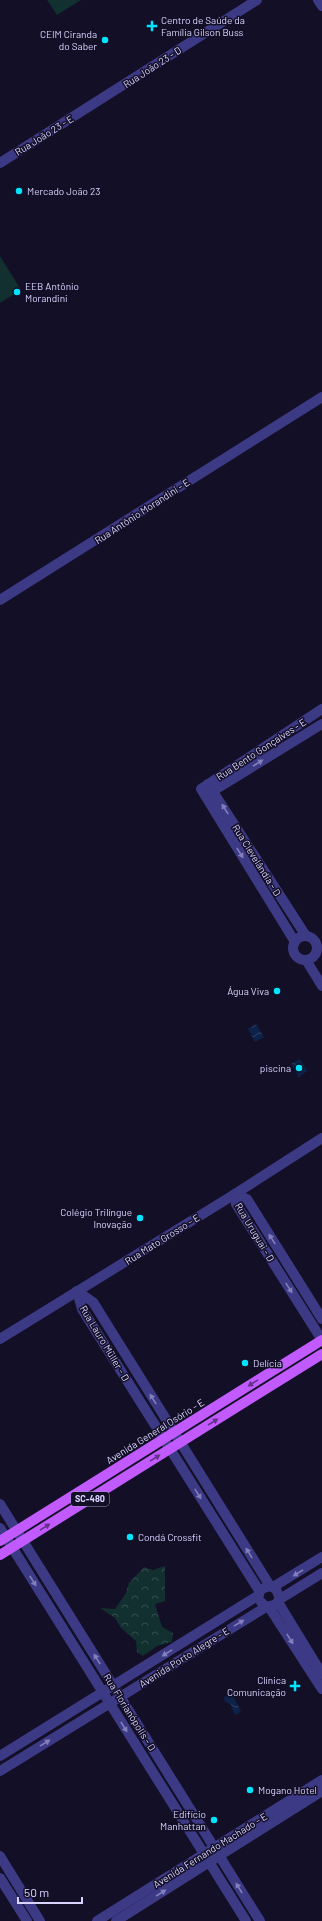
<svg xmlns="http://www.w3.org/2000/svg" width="322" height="1921" viewBox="0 0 322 1921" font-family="Barlow,sans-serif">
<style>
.forest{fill:url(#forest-crowns)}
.garden{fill:#12302f}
.water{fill:url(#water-waves)}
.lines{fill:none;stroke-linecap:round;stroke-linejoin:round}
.minor{stroke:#3d3a85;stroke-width:10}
.major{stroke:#c25bff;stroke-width:10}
.oneway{fill:#837fbc}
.oneway2{fill:#623188}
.poi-dot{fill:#00e5ff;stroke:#130f26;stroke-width:1.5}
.labels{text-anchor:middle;stroke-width:3;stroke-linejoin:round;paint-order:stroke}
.shield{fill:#130f26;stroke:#9e99be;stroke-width:1}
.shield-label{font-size:9px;font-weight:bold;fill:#d9d4ff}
.poi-label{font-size:10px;fill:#d9d4ff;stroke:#130f26;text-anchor:start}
.street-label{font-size:10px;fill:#d9d4ff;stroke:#130f26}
</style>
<defs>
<pattern id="forest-crowns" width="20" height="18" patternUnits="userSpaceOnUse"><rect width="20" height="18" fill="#12302f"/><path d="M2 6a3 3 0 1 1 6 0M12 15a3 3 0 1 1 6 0" fill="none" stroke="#344d4e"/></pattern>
<pattern id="water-waves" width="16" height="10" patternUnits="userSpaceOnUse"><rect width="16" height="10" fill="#0c2248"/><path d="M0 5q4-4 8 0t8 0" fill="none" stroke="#2f4163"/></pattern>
</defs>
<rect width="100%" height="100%" fill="#130f26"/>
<path class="forest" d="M165,1566V1601L155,1604L162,1627L173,1633L172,1642L157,1646L143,1656L137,1652L136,1641L121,1628L115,1618L100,1608L115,1609L126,1593L129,1583L144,1567L153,1570Z"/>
<g class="garden">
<path d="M47,0H81L57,15Z"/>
<path d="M0,256L21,290L0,303Z"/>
</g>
<g class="water">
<path d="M256,1024L264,1037L255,1042L248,1029Z"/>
<path d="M300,1059L307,1071L299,1077L291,1064Z"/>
<path d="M227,1696L230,1698L233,1696L241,1711L237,1715L234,1713L230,1703L225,1702L224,1697Z"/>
</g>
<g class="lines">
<g class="minor">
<path d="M318,0L322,6"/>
<path d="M0,163L257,0"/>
<path d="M0,600L322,397"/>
<path d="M208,784L306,936"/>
<path d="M208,794L322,724"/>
<circle cx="305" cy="948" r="12"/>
<path d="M295,942L201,789L322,709"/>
<path d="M306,960L322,986"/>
<path d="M235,1194L236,1204L322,1340"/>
<path d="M235,1194L247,1199L322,1319"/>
<path d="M77,1291L93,1302L270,1586"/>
<path d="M77,1291L82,1309L260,1592"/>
<path d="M0,1339L235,1194L322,1138"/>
<path d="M0,1504L260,1921"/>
<path d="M0,1528L246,1921"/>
<path d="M273,1587L322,1557"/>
<path d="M264,1588L270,1586L276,1589L280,1599"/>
<path d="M261,1602L266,1607L275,1605L280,1599L322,1573"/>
<path d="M278,1602L322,1674"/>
<path d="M269,1607L322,1689"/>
<path d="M0,1756L259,1595"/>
<path d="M0,1771L266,1607"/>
<path d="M0,1856L40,1921"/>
<path d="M0,1878L27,1921"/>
<path d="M97,1921L322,1780"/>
<path d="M116,1921L322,1791"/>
</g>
<g class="major">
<path d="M0,1541L322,1340"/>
<path d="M0,1555L322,1354"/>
</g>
</g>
<defs><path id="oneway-solid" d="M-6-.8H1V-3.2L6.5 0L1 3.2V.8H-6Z"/></defs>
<g class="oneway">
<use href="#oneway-solid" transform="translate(258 763) rotate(-32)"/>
<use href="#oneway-solid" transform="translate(225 809) rotate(-122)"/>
<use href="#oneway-solid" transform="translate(240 853) rotate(58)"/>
<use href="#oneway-solid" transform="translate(272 1239) rotate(-122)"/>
<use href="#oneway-solid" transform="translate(289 1288) rotate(58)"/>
<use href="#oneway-solid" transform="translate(153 1399) rotate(-122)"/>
<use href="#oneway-solid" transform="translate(198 1494) rotate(58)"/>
<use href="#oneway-solid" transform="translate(249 1553) rotate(-122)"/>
<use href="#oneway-solid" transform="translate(298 1573) rotate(148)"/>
<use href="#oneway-solid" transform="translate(33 1581) rotate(58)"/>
<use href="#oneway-solid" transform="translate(239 1623) rotate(-31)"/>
<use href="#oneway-solid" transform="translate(290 1639) rotate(58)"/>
<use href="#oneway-solid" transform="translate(167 1653) rotate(148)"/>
<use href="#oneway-solid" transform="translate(97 1659) rotate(-122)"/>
<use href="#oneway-solid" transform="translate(124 1727) rotate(58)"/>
<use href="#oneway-solid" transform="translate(45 1743) rotate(-32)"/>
<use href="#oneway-solid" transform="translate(239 1888) rotate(-122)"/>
<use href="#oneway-solid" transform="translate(161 1893) rotate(-32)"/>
</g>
<g class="oneway2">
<use href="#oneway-solid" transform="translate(253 1383) rotate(148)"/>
<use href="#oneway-solid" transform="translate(213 1422) rotate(-32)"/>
<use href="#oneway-solid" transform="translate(155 1458) rotate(-32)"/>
<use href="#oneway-solid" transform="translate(45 1527) rotate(-32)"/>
</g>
<g class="poi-dot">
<path d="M150 20h4v4h4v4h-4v4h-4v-4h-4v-4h4z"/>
<circle cx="105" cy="40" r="4"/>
<circle cx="19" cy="191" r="4"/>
<circle cx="17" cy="292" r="4"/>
<circle cx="277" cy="991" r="4"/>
<circle cx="299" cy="1068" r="4"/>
<circle cx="140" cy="1218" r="4"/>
<circle cx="245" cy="1363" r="4"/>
<circle cx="130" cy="1537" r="4"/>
<path d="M293 1680h4v4h4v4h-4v4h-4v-4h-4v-4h4z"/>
<circle cx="250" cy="1790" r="4"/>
<circle cx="214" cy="1820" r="4"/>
</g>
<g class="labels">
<rect class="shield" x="71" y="1492" width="38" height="14" rx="3"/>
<g class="shield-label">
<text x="90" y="1502">SC-480</text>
</g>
<g class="poi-label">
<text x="161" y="24">Centro de Saúde da<tspan x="161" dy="12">Família Gilson Buss</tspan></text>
<text x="97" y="38" text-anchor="end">CEIM Ciranda<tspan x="97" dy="12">do Saber</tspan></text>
<text x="27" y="195">Mercado João 23</text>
<text x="25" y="290">EEB Antônio<tspan x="25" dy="12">Morandini</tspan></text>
<text x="269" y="995" text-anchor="end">Água Viva</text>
<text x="291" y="1072" text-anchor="end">piscina</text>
<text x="132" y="1216" text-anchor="end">Colégio Trilíngue<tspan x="132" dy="12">Inovação</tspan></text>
<text x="253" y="1367">Delícia</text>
<text x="138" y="1541">Condá Crossfit</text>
<text x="286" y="1684" text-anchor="end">Clínica<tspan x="286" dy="12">Comunicação</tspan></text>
<text x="258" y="1794">Mogano Hotel</text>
<text x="206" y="1818" text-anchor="end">Edifício<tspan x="206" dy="12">Manhattan</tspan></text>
</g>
<g class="street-label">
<text transform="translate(152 67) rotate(-33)" y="4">Rua João 23 - D</text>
<text transform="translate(44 135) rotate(-32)" y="4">Rua João 23 - E</text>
<text transform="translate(142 511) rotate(-33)" y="4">Rua Antônio Morandini - E</text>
<text transform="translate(261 749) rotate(-33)" y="4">Rua Bento Gonçalves - E</text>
<text transform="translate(257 860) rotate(58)" y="4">Rua Clevelândia - D</text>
<text transform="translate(255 1232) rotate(59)" y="4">Rua Uruguai - D</text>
<text transform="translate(162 1239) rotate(-32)" y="4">Rua Mato Grosso - E</text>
<text transform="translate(105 1343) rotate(59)" y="4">Rua Lauro Müller - D</text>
<text transform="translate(155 1431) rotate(-32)" y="4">Avenida General Osório - E</text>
<text transform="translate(184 1657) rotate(-32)" y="4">Avenida Porto Alegre - E</text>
<text transform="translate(130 1712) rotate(58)" y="4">Rua Florianópolis - D</text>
<text transform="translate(210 1850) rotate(-32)" y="4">Avenida Fernando Machado - E</text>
</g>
</g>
<path d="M18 1897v6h64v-6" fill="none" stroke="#d9d4ff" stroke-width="2"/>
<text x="24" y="1897" font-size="12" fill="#d9d4ff" stroke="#130f26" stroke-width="3" paint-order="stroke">50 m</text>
</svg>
